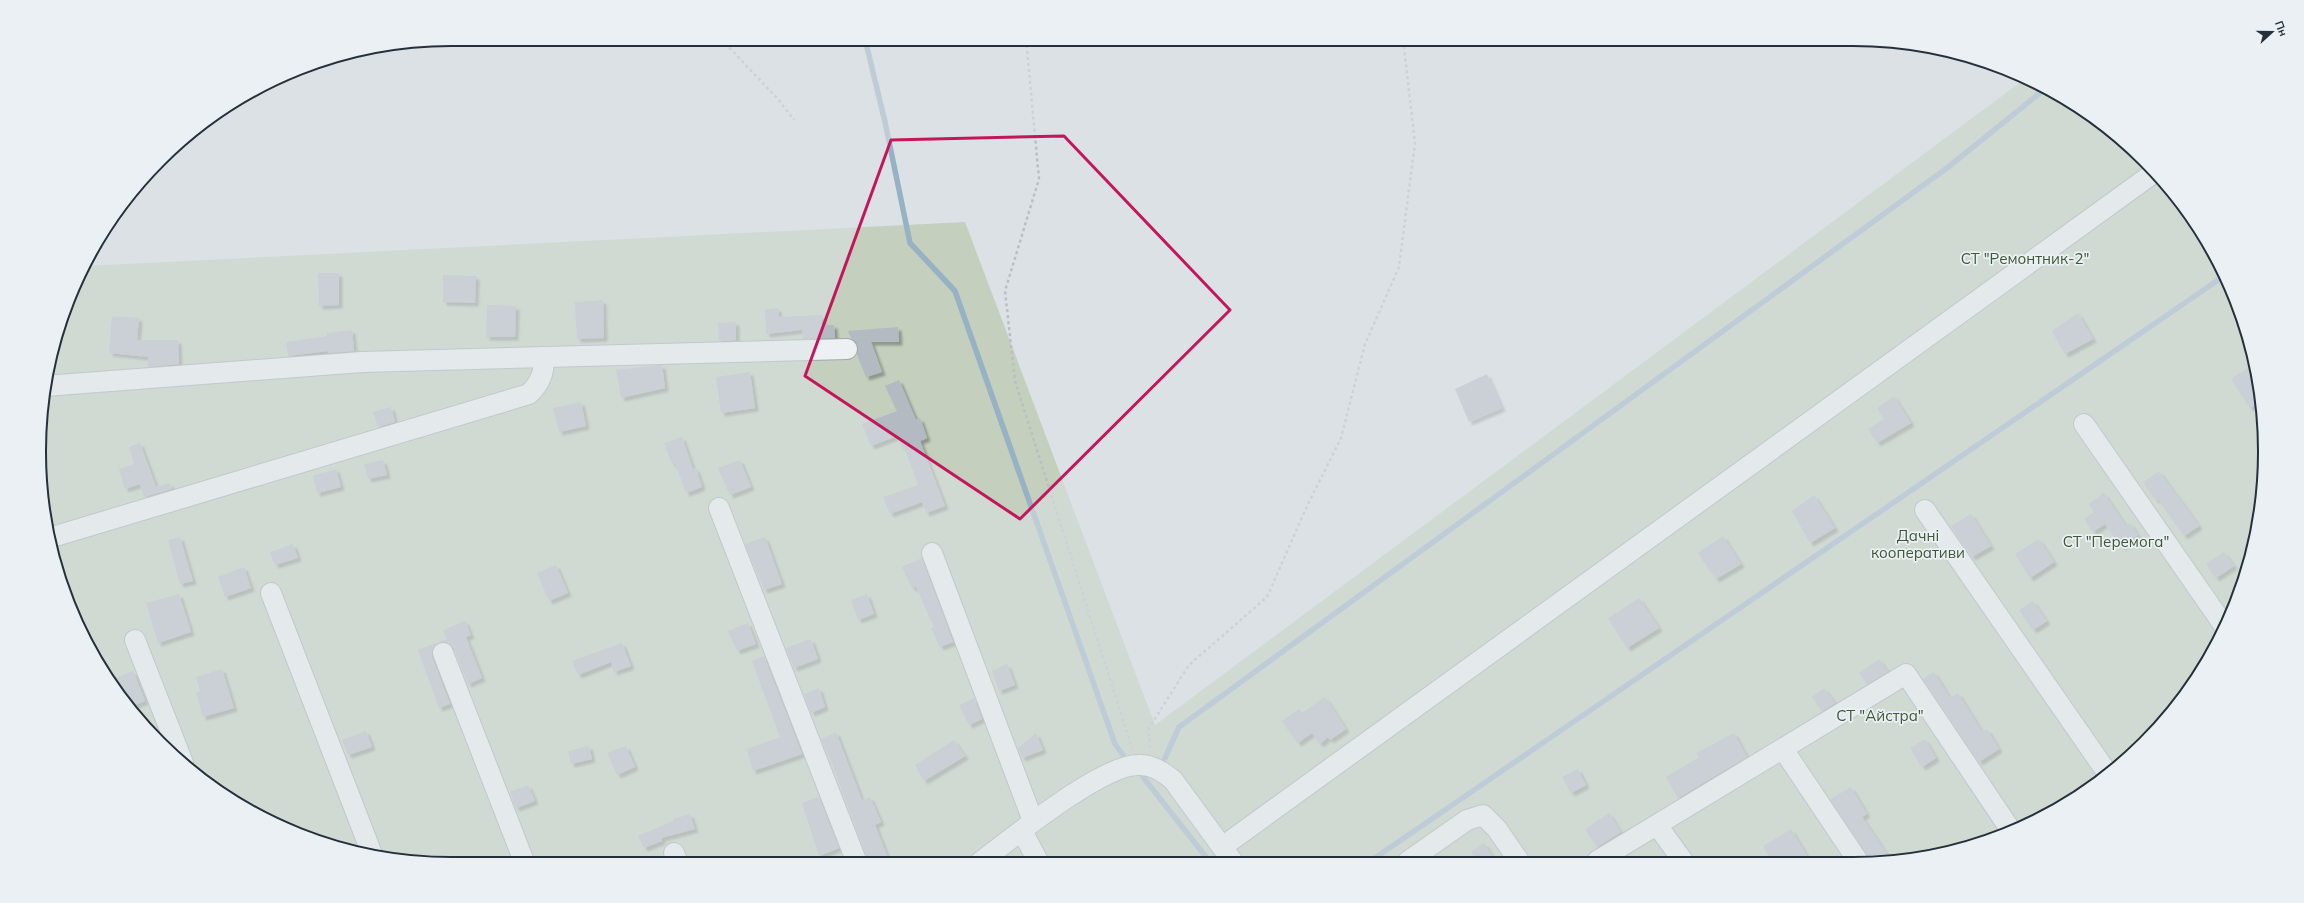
<svg xmlns="http://www.w3.org/2000/svg" width="2304" height="903" viewBox="0 0 2304 903" font-family="Mulish,sans-serif">
<style>
.green{fill:#c4cfbd}
.lines{fill:none;stroke-linecap:round;stroke-linejoin:round}
.stream{stroke:#97b2c5;stroke-width:5.5}
.building{fill:#b3bac2;filter:url(#shadow)}
.street-casing{stroke:#a2a8af;stroke-width:22}
.path{stroke:#babfc4;stroke-width:2.5;stroke-dasharray:3 3;stroke-linecap:butt}
.street{stroke:#eef1f4;stroke-width:20}
.marked{fill:none;stroke:#c2185b;stroke-width:3;stroke-linejoin:round}
.labels{text-anchor:middle;stroke-width:3.5;stroke-linejoin:round;paint-order:stroke}
.park-label{font-size:15px;fill:#3e5734;stroke:#ebf0f4}
.rim{fill:none;stroke:#26303b;stroke-width:2}
</style>
<defs>
<filter id="shadow"><feDropShadow dx="3.5" dy="3.5" stdDeviation="1" flood-color="#0004"/></filter>
</defs>
<rect width="100%" height="100%" fill="#dce1e6"/>
<path class="green" d="M2026,78L2035,82L2104,124L2163,180L2210,245L2243,319L2261,398L2264,479L2251,558L2223,634L2196,680L2124,762L2081,795L2011,833L1907,860L451,864L345,850L269,822L201,779L160,743L108,680L70,609L47,532L39,452L43,397L61,319L85,266L965,222L1155,725Z"/>
<g class="lines">
<g class="stream">
<path d="M865,39L885,122L910,243L955,291L1115,744L1123,755"/>
<path d="M1165,758L1179,727L1947,168L2046,88"/>
<path d="M1143,777L1210,862"/>
<path d="M1369,862L2224,276"/>
</g>
</g>
<g class="building">
<path d="M318,273H339V305L319,306Z"/>
<path d="M443,275L476,276L475,303L443,302Z"/>
<path d="M603,300L604,338L577,339L575,302Z"/>
<path d="M487,305L516,306L515,337H486Z"/>
<path d="M778,308L779,317L822,315V325H834L835,338L803,339L802,330L766,334L765,309Z"/>
<path d="M2078,313L2093,339L2065,354L2052,331Z"/>
<path d="M112,316L139,318L137,340H178L179,364L148,367V357L109,353Z"/>
<path d="M736,322V340L719,341L718,323Z"/>
<path d="M898,327L899,342H871L882,372L866,377L857,355V343L851,338L848,331Z"/>
<path d="M352,330L354,351L328,353V351L288,356L286,342L327,336V333Z"/>
<path d="M2254,364L2262,401L2250,408L2231,379Z"/>
<path d="M662,365L665,388L621,398L616,370Z"/>
<path d="M750,372L755,408L721,413L716,377Z"/>
<path d="M1487,374L1502,408L1469,422L1455,389Z"/>
<path d="M899,380L916,420L920,418L927,438L920,441L945,506L926,513L922,502L890,514L883,497L918,485L904,447L902,448L897,436L871,446L862,424L897,411L885,386Z"/>
<path d="M1894,396L1911,423L1877,443L1868,429L1884,419L1877,408Z"/>
<path d="M581,402L586,426L559,432L553,408Z"/>
<path d="M391,407L395,422L378,427L373,412Z"/>
<path d="M682,437L693,469L696,468L702,487L686,493L675,463L672,464L664,443Z"/>
<path d="M140,443L156,487L170,483L172,489L144,497L140,484L125,489L119,469L134,464L129,447Z"/>
<path d="M383,460L387,475L368,479L364,464Z"/>
<path d="M740,460L751,487L730,495L718,468Z"/>
<path d="M336,469L341,487L317,493L313,476Z"/>
<path d="M2159,471L2199,526L2184,536L2158,499L2156,500L2143,482Z"/>
<path d="M2104,493L2126,526L2130,523L2138,535L2122,547L2105,524L2093,532L2084,519L2094,512L2089,504Z"/>
<path d="M1814,495L1835,528L1810,543L1792,511Z"/>
<path d="M1971,514L1991,546L1972,557L1951,526Z"/>
<path d="M1723,536L1741,564L1716,579L1698,553Z"/>
<path d="M180,537L193,581L180,584L168,540Z"/>
<path d="M765,537L782,584L764,590L745,544Z"/>
<path d="M2039,539L2054,562L2030,578L2015,554Z"/>
<path d="M293,544L298,558L275,565L270,552Z"/>
<path d="M2224,552L2234,566L2216,578L2206,564Z"/>
<path d="M922,558L953,642L940,647L931,628L934,627L916,587L912,588L902,567Z"/>
<path d="M556,565L568,593L549,601L537,573Z"/>
<path d="M244,567L251,588L225,597L218,577Z"/>
<path d="M179,594L191,632L158,643L146,603Z"/>
<path d="M867,594L874,614L858,620L851,600Z"/>
<path d="M1639,598L1659,628L1627,648L1608,618Z"/>
<path d="M2033,601L2047,621L2033,630L2019,610Z"/>
<path d="M465,621L471,635L466,637L482,678L468,684L454,648L445,642H438L432,651V657L450,704L439,708L418,650L447,639L443,630Z"/>
<path d="M748,623L756,644L737,651L728,631Z"/>
<path d="M811,639L818,659L794,668L786,648Z"/>
<path d="M622,643L631,666L614,672L611,662L578,675L572,661Z"/>
<path d="M764,656L802,754L753,771L747,749L780,737L752,661Z"/>
<path d="M1879,659L1888,672L1867,684L1859,673Z"/>
<path d="M1007,664L1015,685L999,691L992,671Z"/>
<path d="M222,669L234,708L203,717L196,692L200,691L196,677Z"/>
<path d="M133,671L145,701L130,707L109,681Z"/>
<path d="M1934,672L1950,698L1958,693L1982,732L1987,729L1999,749L1979,762L1923,679Z"/>
<path d="M819,688L825,707L811,713L804,694Z"/>
<path d="M1824,688L1835,703L1822,711L1812,697Z"/>
<path d="M1325,697L1346,729L1330,740L1328,737L1320,744L1312,733L1298,743L1282,721L1299,709L1302,713Z"/>
<path d="M974,698L982,719L969,725L959,705Z"/>
<path d="M366,731L372,747L348,755L342,740Z"/>
<path d="M836,732L862,800L870,797L881,822L875,825L890,863H869L829,756L821,739Z"/>
<path d="M1036,733L1043,750L1022,758L1018,748Z"/>
<path d="M1734,733L1747,757L1678,798L1666,777L1699,757L1696,753Z"/>
<path d="M1925,739L1936,758L1922,767L1910,748Z"/>
<path d="M954,740L965,756L924,781L915,765Z"/>
<path d="M589,746L592,759L571,764L568,751Z"/>
<path d="M626,746L635,767L617,775L607,753Z"/>
<path d="M1578,769L1586,785L1571,793L1562,777Z"/>
<path d="M528,785L535,801L516,808L510,792Z"/>
<path d="M1851,787L1867,814L1862,817L1891,860L1869,861L1830,799Z"/>
<path d="M819,797L839,848L819,856L802,803Z"/>
<path d="M1609,813L1621,832L1597,847L1585,829Z"/>
<path d="M690,814L695,829L661,838L662,841L644,848L638,836L673,821V819Z"/>
<path d="M1791,829L1810,861H1772L1763,846Z"/>
<path d="M1484,843L1495,861H1477L1471,852Z"/>
</g>
<g class="lines">
<defs>
<g id="street">
<path d="M45,386L362,362L847,349"/>
<path d="M2084,424L2225,627"/>
<path d="M719,508L857,863"/>
<path d="M1925,510L2108,774"/>
<path d="M49,538L529,394C541,382 544,373 544,357"/>
<path d="M932,553L1033,821"/>
<path d="M271,593L372,854"/>
<path d="M135,640L183,763"/>
<path d="M443,653L525,864"/>
<path d="M1783,749L1858,861"/>
<path d="M1657,825L1683,861"/>
<path d="M1022,831L1039,863"/>
<path d="M1222,847L2155,172"/>
<path d="M674,853L678,863"/>
<path d="M1597,861L1906,674L2012,832"/>
<path d="M1407,862L1467,820L1483,815L1497,829L1519,861"/>
<path d="M979,863C1011,839 1101,765 1138,765C1152,764 1163,772 1173,780L1233,862"/>
</g>
</defs>
<use href="#street" class="street-casing"/>
<g class="path">
<path d="M721,39L777,98L794,120"/>
<path d="M1026,39L1039,179L1005,291L1015,381L1132,748"/>
<path d="M1150,748L1149,728L1189,665L1267,597L1307,506L1341,438L1365,344L1399,267L1415,143L1403,39"/>
</g>
<use href="#street" class="street"/>
</g>
<path d="M0 0H2304V903H0ZM1064,136L1230,310L1020,519L805,376L891,140Z" fill="#dce1e6" fill-opacity=".55" fill-rule="evenodd"/>
<path class="marked" d="M1064,136L1230,310L1020,519L805,376L891,140Z"/>
<g class="labels">
<g class="park-label">
<text x="2025" y="264">СТ "Ремонтник-2"</text>
<text x="1918" y="541">Дачні<tspan x="1918" dy="17">кооперативи</tspan></text>
<text x="2116" y="547">СТ "Перемога"</text>
<text x="1880" y="721">СТ "Айстра"</text>
</g>
</g>
<path d="M0 0H2304V903H0ZM451 46H1853A405 405 0 0 1 2258 451V452A405 405 0 0 1 1853 857H451A405 405 0 0 1 46 452V451A405 405 0 0 1 451 46Z" fill="#ebf0f4" fill-rule="evenodd"/>
<path class="rim" d="M451 46H1853A405 405 0 0 1 2258 451V452A405 405 0 0 1 1853 857H451A405 405 0 0 1 46 452V451A405 405 0 0 1 451 46Z"/>
<g transform="translate(2272 32) rotate(69)" stroke="#ebf0f4" stroke-width="3" paint-order="stroke">
<path d="M0-3L7 15L0 10L-7 15Z" fill="#26303b"/>
<text y="-6" font-size="11" font-weight="bold" text-anchor="middle" fill="#26303b">Пн</text>
</g>
</svg>
